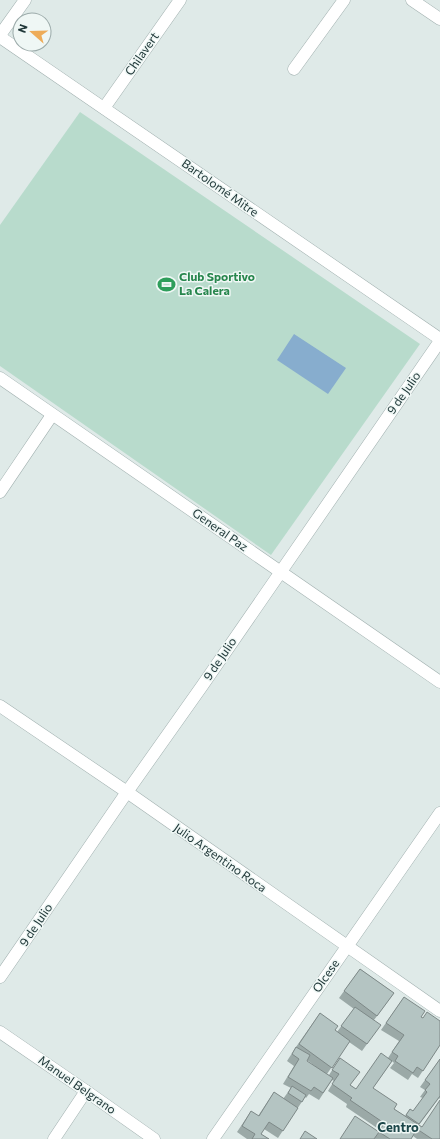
<svg xmlns="http://www.w3.org/2000/svg" width="440" height="1139" viewBox="0 0 440 1139" font-family="Commissioner,sans-serif">
<style>
.green{fill:#b8dbcc}
.water{fill:#87adce}
.lines{fill:none;stroke-linecap:round;stroke-linejoin:round}
.minor-casing{stroke:#a2b1b0;stroke-width:13}
.minor{stroke:#fff;stroke-width:12}
.wall{fill:#9ba9a7;fill-rule:evenodd}
.building{fill:#b4c4c2;stroke:#7e8988}
.labels{text-anchor:middle;stroke-width:3;stroke-linejoin:round;paint-order:stroke}
.street-label{font-size:12px;fill:#203839;stroke:#eff7f5}
.leisure-label{font-size:12px;font-weight:bold;fill:#27864d;stroke:#eff7f5;text-anchor:start}
.neighbourhood-label{font-size:13px;font-weight:bold;fill:#1d474a;stroke:#eff7f5}
</style>
<rect width="100%" height="100%" fill="#dfeae8"/>
<path class="green" d="M80,112L420,344L271,555L0,366V225Z"/>
<path class="water" d="M294,334L346,368L328,394L277,360Z"/>
<g class="lines">
<defs>
<g id="minor">
<path d="M412,0L440,19"/>
<path d="M0,35L25,0"/>
<path d="M0,37L440,339"/>
<path d="M294,69L344,0"/>
<path d="M104,108L180,0"/>
<path d="M0,378L440,682"/>
<path d="M0,492L52,415"/>
<path d="M0,706L127,792L440,1011"/>
<path d="M0,977L127,792L202,686L440,341"/>
<path d="M0,1032L86,1091L154,1139"/>
<path d="M54,1139L86,1091"/>
<path d="M213,1139L440,813"/>
</g>
</defs>
<use href="#minor" class="minor-casing"/>
<use href="#minor" class="minor"/>
</g>
<path class="wall" d="M360,969L394,993L374,1020L367,1044L362,1051L349,1042L327,1074L329,1075L340,1058L350,1085L356,1089L388,1058L399,1041L381,1030L404,997L421,1017L440,1045L418,1078L412,1074L408,1080L390,1068L394,1063L392,1061L373,1088L394,1109L405,1116L410,1109L413,1111L423,1098L420,1097L425,1090L420,1087L440,1059V1099L439,1098L419,1125L440,1139H417L413,1136L411,1139H375L374,1138L380,1130L346,1107L347,1104L328,1091L334,1081L332,1080L319,1100L309,1094L306,1098L305,1097L278,1138L264,1129L261,1134L269,1139H247L237,1132L251,1111L258,1116L274,1092L283,1099L291,1088L283,1084L294,1066L287,1061L296,1047L320,1013L335,1030L337,1032L354,1009L339,998ZM307,1060L320,1070L307,1061Z"/>
<g class="building">
<path d="M360,969L394,993L377,1016L344,991Z"/>
<path d="M404,997L425,1011L421,1017L423,1018L427,1012L440,1021V1045L423,1071L417,1067L413,1073L395,1061L398,1056L392,1052L404,1035L386,1023Z"/>
<path d="M355,1007L381,1025L367,1044L341,1026Z"/>
<path d="M320,1013L338,1026L335,1030L350,1041L332,1068L299,1044Z"/>
<path d="M296,1047L310,1055L307,1061L333,1078L323,1093L314,1087L311,1091L288,1077L299,1059L292,1054Z"/>
<path d="M381,1053L392,1061L373,1088L397,1104L394,1109L422,1127L440,1100V1139H432L417,1129L411,1139H390L379,1132L384,1123L350,1100L352,1098L332,1084L339,1074L332,1070L340,1058L360,1072L350,1085L356,1089Z"/>
<path d="M440,1059V1096L419,1124L406,1115L410,1109L413,1111L427,1092L425,1090L430,1084L425,1080Z"/>
<path d="M292,1086L306,1095L302,1102L288,1093Z"/>
<path d="M274,1092L298,1108L283,1131L269,1122L261,1134L269,1139H252L255,1134L242,1126L251,1111L259,1116Z"/>
<path d="M355,1116L379,1132L374,1139H340Z"/>
<path d="M305,1131L317,1139H300Z"/>
</g>
<defs>
<symbol id="stadium-bare" viewBox="-9 -9 18 18"><path d="M0-5a6.5 5 0 1 0 0 10a6.5 5 0 1 0 0-10ZM-3.5-1.8h7v3.6h-7Z" fill="#2e9e5b" stroke="#eff7f5" stroke-width="2.5" paint-order="stroke"/></symbol>
</defs>
<g fill-rule="evenodd">
<use href="#stadium-bare" x="154" y="272" width="25" height="25"/>
</g>
<g class="labels">
<g class="street-label">
<text transform="translate(142 54) rotate(-55)" y="4">Chilavert</text>
<text transform="translate(220 188) rotate(35)" y="4">Bartolomé Mitre</text>
<text transform="translate(404 393) rotate(-55)" y="4">9 de Julio</text>
<text transform="translate(220 530) rotate(35)" y="4">General Paz</text>
<text transform="translate(220 659) rotate(-56)" y="4">9 de Julio</text>
<text transform="translate(220 858) rotate(35)" y="4">Julio Argentino Roca</text>
<text transform="translate(36 925) rotate(-56)" y="4">9 de Julio</text>
<text transform="translate(326 976) rotate(-55)" y="4">Olcese</text>
<text transform="translate(77 1085) rotate(35)" y="4">Manuel Belgrano</text>
</g>
<g class="leisure-label">
<text x="179" y="281">Club Sportivo<tspan x="179" dy="14">La Calera</tspan></text>
</g>
<g class="neighbourhood-label">
<text x="398" y="1132">Centro</text>
</g>
</g>
<g transform="translate(32 32) rotate(290)"><circle r="19" fill="#eff7f5" stroke="#9cabaa"/>
<path d="M0-3L7 15L0 10L-7 15Z" fill="#eeac59"/>
<text y="-6" font-size="11" font-weight="bold" text-anchor="middle" fill="#203839">N</text>
</g>
</svg>
